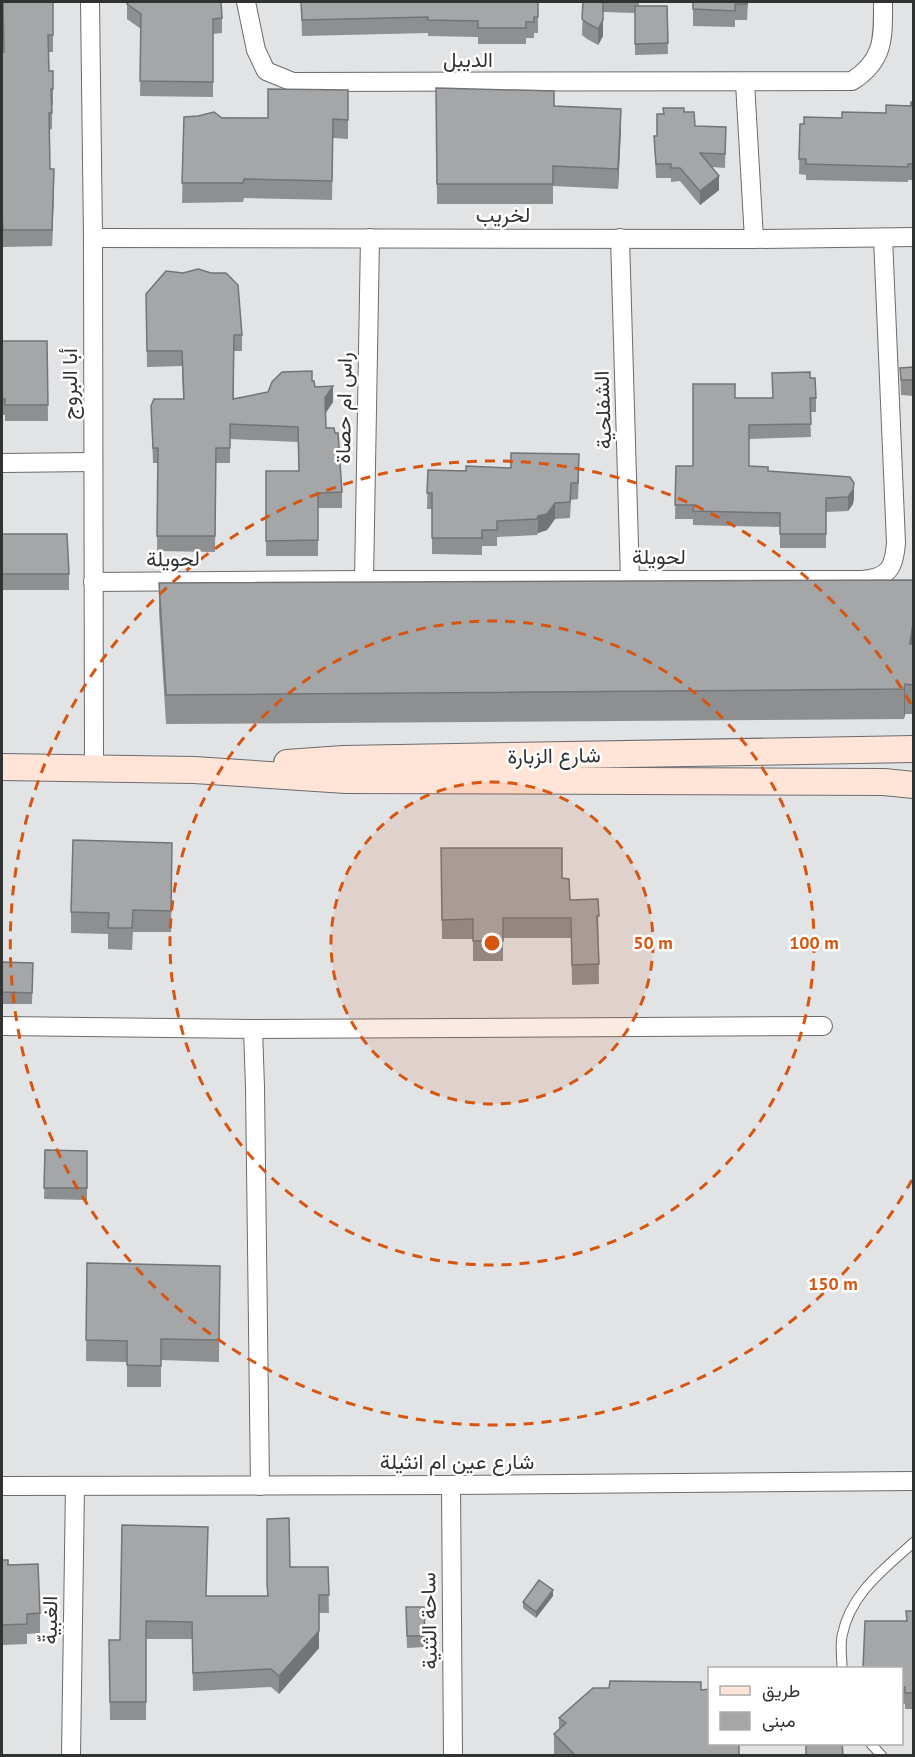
<svg xmlns="http://www.w3.org/2000/svg" width="915" height="1757" viewBox="0 0 915 1757" font-family="'PT Sans',Vazirmatn,sans-serif">
<style>
.lines{fill:none;stroke-linecap:round;stroke-linejoin:round}
.lane-casing{stroke:#6a6c6e;stroke-width:11}
.street-casing{stroke:#6a6c6e;stroke-width:20}
.secondary-casing{stroke:#6a6c6e;stroke-width:28}
.lane{stroke:#fff;stroke-width:9}
.street{stroke:#fff;stroke-width:18}
.secondary{stroke:#ffe4d7;stroke-width:26}
.wall{fill:#8d8f90}
.shaded-wall{fill:#737476}
.building{fill:#a4a6a8;stroke:#737476;stroke-width:1.5}
.ring{fill:none;stroke:#d65510;stroke-width:3;stroke-dasharray:10 8}
.labels{text-anchor:middle;stroke-width:5;stroke-linejoin:round;paint-order:stroke}
.street-label{font-size:21px;fill:#313232;stroke:#fff}
.centre{fill:#d65510;stroke:#fff;stroke-width:3}
.ring-label{font-size:18px;text-anchor:middle;font-weight:bold;fill:#d65510;stroke:#fff;stroke-width:5;stroke-linejoin:round;paint-order:stroke}
</style>
<rect width="100%" height="100%" fill="#e1e3e5"/>
<g class="lines">
<defs>
<g id="lane">
<path d="M842,1668C842,1658 840,1646 842,1636C850,1594 884,1569 914,1542"/>
<path d="M871,1744L882,1756"/>
</g>
<g id="street">
<path d="M90,2L93,238L94,767"/>
<path d="M246,2L256,50L266,71L293,82L852,81C885,60 883,37 883,2"/>
<path d="M745,83L754,239"/>
<path d="M93,238L754,239L914,237"/>
<path d="M620,238L630,580"/>
<path d="M2,463L93,462"/>
<path d="M364,580L370,238"/>
<path d="M93,582L364,580H863C889,577 894,568 896,543L883,238"/>
<path d="M2,1026L253,1029L255,1087L260,1486"/>
<path d="M253,1029L823,1026"/>
<path d="M451,1485L453,1756"/>
<path d="M2,1486L451,1485L914,1481"/>
<path d="M71,1756L75,1486"/>
</g>
<g id="secondary">
<path d="M287,763L343,759L914,749"/>
<path d="M2,767L194,770L346,780L884,782L914,785"/>
</g>
</defs>
<use href="#lane" class="lane-casing"/>
<use href="#street" class="street-casing"/>
<use href="#secondary" class="secondary-casing"/>
<use href="#lane" class="lane"/>
<use href="#street" class="street"/>
<use href="#secondary" class="secondary"/>
</g>
<g class="wall">
<path d="M3,2H53V52H48L49,71L53,89V105H52V129L49,130L50,169L54,186L52,246L3,247L2,234V52H4Z"/>
<path d="M301,2H538V33H534V38H526V44H478V37L428,36V33L302,36Z"/>
<path d="M583,2H639V6H667L668,54L635,55V13L603,12V36L598,45L587,39L582,35Z"/>
<path d="M693,2H748L747,20H735V27L693,26Z"/>
<path d="M127,4L222,18V33L213,34V97L140,96L141,29L127,19Z"/>
<path d="M436,88L554,106L621,129L618,189L553,186V204H437Z"/>
<path d="M348,90V139L333,138L332,200L244,198L243,202L182,203L184,117L268,118Z"/>
<path d="M914,102V180H908V182L806,180V175L799,174L800,124L842,118L886,113L911,106Z"/>
<path d="M684,112L695,126L726,127L725,168L712,167L719,190L700,205L680,181L671,182V178H656L654,136H657V114Z"/>
<path d="M146,294L242,335V351H234V399L268,392L312,381L315,387L333,402L326,413V428L342,492V508H318V556H266V471H299L298,442L230,439V463H216L215,552L157,551L158,463H153L151,406L183,399L182,366L147,367Z"/>
<path d="M2,341H47L48,421H5V415H2Z"/>
<path d="M914,367V396L901,395L900,368Z"/>
<path d="M810,378L816,398V412H810L811,437L749,439V466L854,497L853,504L848,511L826,512V548H780V527L693,525V519H675L676,466H693L735,398H772Z"/>
<path d="M428,470L579,471L578,499L571,500L570,518L555,519L547,530L538,533L537,535L497,537V546H482V555L432,554V509H427Z"/>
<path d="M2,534L69,574V590H2Z"/>
<path d="M914,580V714H905L904,719L166,724L159,612V583Z"/>
<path d="M441,848L562,878L570,900L598,899L599,984L572,985L571,938H503V961H473V939H442Z"/>
<path d="M172,864L171,932H133L132,950L108,949V934L71,933V912Z"/>
<path d="M2,962L33,963L32,1004H2Z"/>
<path d="M45,1150L87,1151V1200L44,1199Z"/>
<path d="M87,1263L220,1266L219,1362L161,1360V1387H127V1362L86,1361Z"/>
<path d="M267,1519L290,1567H328L329,1613H319V1648L279,1694L271,1687L193,1691L192,1639H146V1720H110L109,1640H120L122,1525L207,1596H267Z"/>
<path d="M2,1560L8,1565L40,1613V1633L27,1634V1644L2,1645Z"/>
<path d="M553,1596L536,1618L523,1608V1602Z"/>
<path d="M406,1607L425,1636V1647L407,1648Z"/>
<path d="M914,1611V1709H905V1704H902V1668L907,1621Z"/>
<path d="M701,1690L739,1755H554V1734L559,1729V1718Z"/>
</g>
<g class="shaded-wall">
<path d="M603,12V36L598,45V29Z"/>
<path d="M621,109V129L618,189V169Z"/>
<path d="M54,169V186L52,246V230Z"/>
<path d="M719,176V190L700,205V191Z"/>
<path d="M333,386V402L325,413V398Z"/>
<path d="M854,483V497L853,504L848,511V497Z"/>
<path d="M555,503V519L547,530L538,533V516Z"/>
<path d="M914,616V645L910,644Z"/>
<path d="M905,684V714L904,719V689Z"/>
<path d="M553,1590V1596L536,1618V1612Z"/>
<path d="M319,1631V1648L279,1694V1676Z"/>
</g>
<g class="building">
<path d="M3,2H53V35H48L49,71H53V89H51L52,113H49L50,169H54L52,230H3L2,218V52H4Z"/>
<path d="M129,2H221L222,18L213,19V82L140,81L141,14L127,4Z"/>
<path d="M301,2H538V17H534V22H526V28H478V21L428,20V17L302,20Z"/>
<path d="M583,2H603V20L598,29L587,23L582,19Z"/>
<path d="M693,2H747V4H735V11L693,9Z"/>
<path d="M635,6H667L668,43L635,44Z"/>
<path d="M436,88L554,91V106L621,109L618,169L553,166V184H437Z"/>
<path d="M268,89L348,90V120L333,119L332,181L244,179L243,183H182L184,117L198,116L214,112L222,118H268Z"/>
<path d="M911,102H914V164H908V167L806,164V159H799L800,124H804V117L842,118V112L886,113V105L911,106Z"/>
<path d="M663,108H684V112H694L695,126L726,127L725,154L700,153L719,176L700,191L680,168H671V164H656L654,136H657V114H664Z"/>
<path d="M198,269L211,273H226L238,285L242,335H234L233,399L268,392L272,382L282,372L312,371V381H314L315,387L333,386L325,398L326,428H334L335,433H338L342,492L318,493V540L266,541V471H299L298,427L230,424V448H216L215,536H157L158,448H153L151,406L154,399H184L182,351H147L146,294L166,271L183,273Z"/>
<path d="M2,341H47L48,405H5V399H2Z"/>
<path d="M914,367V380H901L900,368Z"/>
<path d="M810,372V378H815L816,398H810L811,424L749,425V466L768,467V471L850,477L854,483L853,490L848,497L826,498V534H780V513L693,511L694,505H675L676,466H693V384H735V398H773L772,373Z"/>
<path d="M511,453L579,454L578,483H571L570,502L555,503L547,514L538,516L537,519L497,521V530H482V538H432V493H427L428,470L466,471V466L511,468Z"/>
<path d="M2,534H67L69,574H2Z"/>
<path d="M914,580V616L910,644H914V685L905,684L904,689L166,695L159,583Z"/>
<path d="M73,840L172,843L171,911L133,910L132,928H108L109,913L71,912Z"/>
<path d="M441,848H562V878L569,879L570,900L598,899L599,916H597L599,964L572,965L571,918H503V941H473V919L442,920Z"/>
<path d="M2,962L33,963L32,993L2,992Z"/>
<path d="M45,1150L87,1151V1188H44Z"/>
<path d="M87,1263L220,1266L219,1340L161,1339V1366L127,1365V1341L86,1340Z"/>
<path d="M289,1518L290,1567H328L329,1595H319V1631L279,1676L271,1669L193,1673L192,1622L146,1621V1702H110L109,1640H120L122,1525L208,1527L206,1596H268L267,1584V1519Z"/>
<path d="M2,1560H8V1565L38,1564L40,1613L27,1614V1624L2,1625Z"/>
<path d="M539,1580L553,1590L536,1612L523,1602Z"/>
<path d="M406,1607H424L425,1636H407Z"/>
<path d="M906,1611H914V1693H905V1687H902V1668H863L865,1621H907Z"/>
<path d="M610,1681L701,1682V1690L710,1689V1743H739V1755H575L554,1734L566,1723L559,1718L593,1688H609Z"/>
<path d="M806,1743H842L843,1755H806Z"/>
</g>
<circle cx="492" cy="943" r="161" fill="#d65510" fill-opacity=".12"/>
<g class="ring">
<circle cx="492" cy="943" r="161"/>
<circle cx="492" cy="943" r="322"/>
<path d="M912 1180A482 482 0 1 1 912 706"/>
</g>
<g class="labels">
<g class="street-label">
<text x="468" y="67">الديبل</text>
<text x="503" y="222">لخريب</text>
<text transform="translate(70 384) rotate(-90)" y="7">أبا البروج</text>
<text transform="translate(344 408) rotate(-89)" y="7">راس ام حصاة</text>
<text transform="translate(603 410) rotate(-92)" y="7">الشفلحية</text>
<text x="659" y="564">لحويلة</text>
<text transform="translate(173 559) rotate(-1)" y="7">لحويلة</text>
<text transform="translate(554 756) rotate(-1)" y="7">شارع الزبارة</text>
<text x="457" y="1469">شارع عين ام انثيلة</text>
<text transform="translate(50 1620) rotate(-89)" y="7">الغبيةّ</text>
<text transform="translate(429 1621) rotate(-91)" y="7">ساحة الثنية</text>
</g>
</g>
<circle cx="492" cy="943" r="9" class="centre"/>
<g class="ring-label">
<text x="653" y="949">50 m</text>
<text x="814" y="949">100 m</text>
<text x="833" y="1290">150 m</text>
</g>
<rect width="915" height="1757" fill="none" stroke="#313232" stroke-width="6"/>
<rect x="708" y="1667" width="195" height="78" fill="#ffffff" stroke="#adadad" stroke-width="1.5"/>
<rect x="720" y="1686" width="30" height="9" fill="#ffe4d7" stroke="#adadad" stroke-width="1.5"/>
<text x="762" y="1697" font-size="18" fill="#313232">طريق</text>
<rect x="720" y="1712" width="30" height="18" fill="#a4a6a8" stroke="#adadad" stroke-width="1.5"/>
<text x="762" y="1727" font-size="18" fill="#313232">مبنى</text>
</svg>
